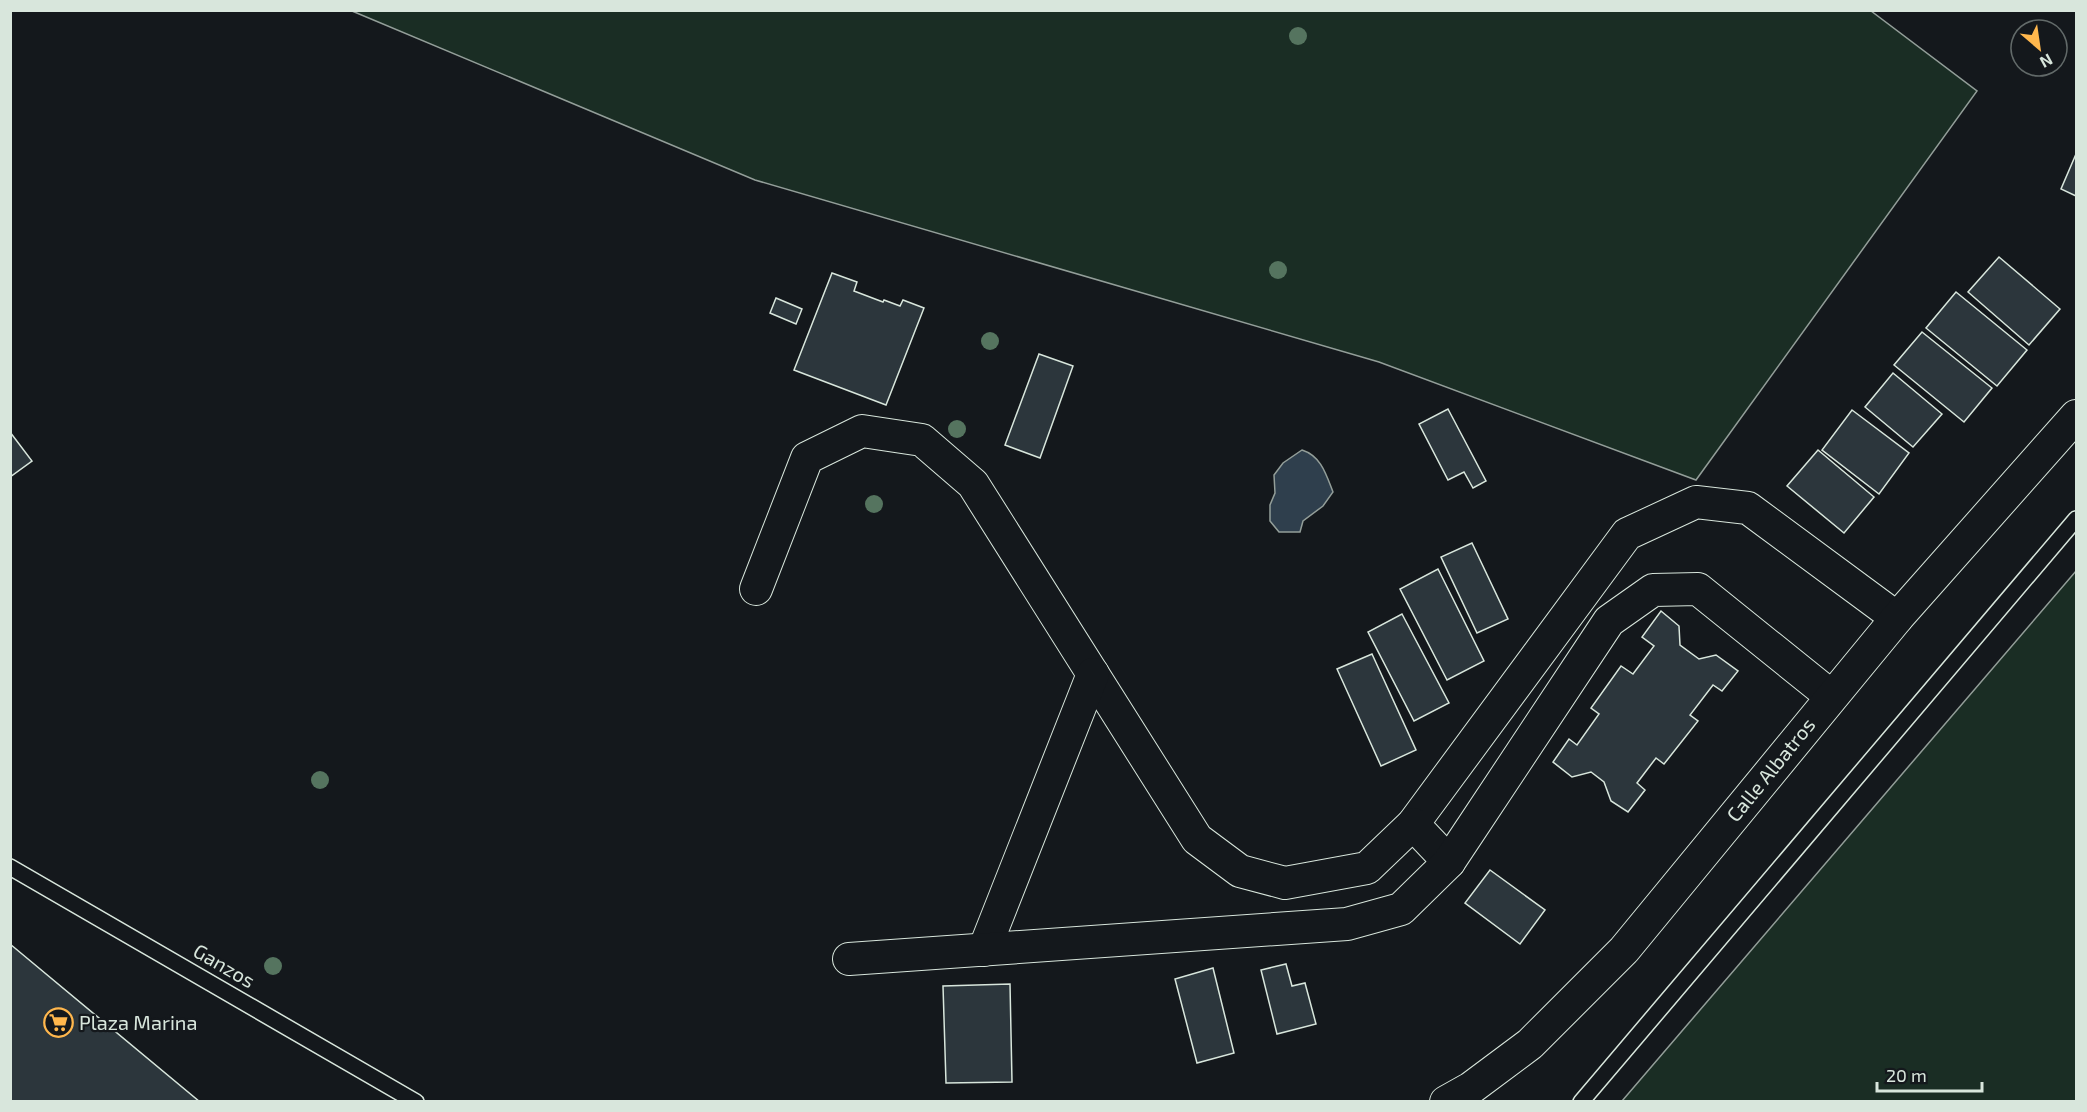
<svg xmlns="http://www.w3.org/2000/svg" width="2087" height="1112" viewBox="0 0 2087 1112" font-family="'Exo 2',sans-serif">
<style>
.green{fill:#1a2d24;stroke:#939e99;stroke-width:1.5}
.water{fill:#2f3f4d;stroke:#939e99;stroke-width:1.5}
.building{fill:#2c363c;stroke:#d8e6dc;stroke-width:1.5}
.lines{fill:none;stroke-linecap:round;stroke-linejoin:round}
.lane-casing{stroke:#d8e6dc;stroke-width:18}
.street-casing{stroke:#d8e6dc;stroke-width:34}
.lane{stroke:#14181c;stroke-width:15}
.street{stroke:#14181c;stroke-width:32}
.tree{fill:#55745f}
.labels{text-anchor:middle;stroke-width:4.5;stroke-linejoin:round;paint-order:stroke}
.street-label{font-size:20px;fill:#d8e6dc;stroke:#14181c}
.poi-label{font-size:20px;fill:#d8e6dc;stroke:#14181c;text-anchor:start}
</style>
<rect width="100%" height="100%" fill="#14181c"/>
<g class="green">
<path d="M352,11H1871L1977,91L1696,480L1379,362L755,180Z"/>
<path d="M2076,571V1101H1622Z"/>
</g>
<path class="water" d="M1302,450C1321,456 1326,474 1333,492L1323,506L1303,521L1300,532H1279L1270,521V505L1275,493L1274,475L1283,463Z"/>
<g class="building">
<path d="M2076,154V196L2061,189Z"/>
<path d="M1999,257L2060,309L2029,345L1968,292Z"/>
<path d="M832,273L857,282L854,291L883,302L884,300L900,306L903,300L924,308L886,405L794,370Z"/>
<path d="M1956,292L2027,350L1997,386L1926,328Z"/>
<path d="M776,298L802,309L796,324L770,313Z"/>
<path d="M1922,332L1992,388L1964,422L1894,365Z"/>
<path d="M1039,354L1073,366L1040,458L1005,445Z"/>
<path d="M1893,373L1942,414L1913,447L1865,407Z"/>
<path d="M1448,409L1486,481L1473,488L1464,472L1448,480L1419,424Z"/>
<path d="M1852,410L1909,453L1879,494L1822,450Z"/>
<path d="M10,432L32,461L10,477Z"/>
<path d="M1818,450L1874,497L1844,533L1787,486Z"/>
<path d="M1472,543L1508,619L1477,633L1441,557Z"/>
<path d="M1438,569L1484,661L1447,680L1400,589Z"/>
<path d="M1661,611L1679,626L1680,645L1699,659L1716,655L1738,671L1722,691L1713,685L1690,715L1698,721L1664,764L1656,758L1637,783L1645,790L1628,812L1611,801L1604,782L1591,772L1572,777L1553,762L1569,739L1577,745L1599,714L1591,708L1621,666L1633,674L1654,646L1642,637Z"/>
<path d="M1402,614L1449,703L1414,721L1368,632Z"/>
<path d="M1372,654L1416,750L1381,766L1337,669Z"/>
<path d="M1490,870L1545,910L1520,944L1465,903Z"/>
<path d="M10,944L200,1102H10Z"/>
<path d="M1286,964L1292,986L1305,983L1316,1024L1277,1034L1261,970Z"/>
<path d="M1213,968L1234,1053L1197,1063L1175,979Z"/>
<path d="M1010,984L1012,1082L946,1083L943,986Z"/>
</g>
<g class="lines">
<defs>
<g id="lane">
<path d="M10,867L416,1102"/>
<path d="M1581,1102L2076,519"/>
</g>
<g id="street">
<path d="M756,589L807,458L862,431L922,440L973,484L1197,839L1240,871L1285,883L1367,868L1413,824L1627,534L1696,502L1748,508L1897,618"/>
<path d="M1413,824L1449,862"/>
<path d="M984,950L1093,674"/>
<path d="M849,959L1347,924L1401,909L1449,862L1609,621L1653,590L1698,589L1831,696"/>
<path d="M1446,1102L1471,1088L1530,1044L1624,950L1897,618L2076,416"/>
</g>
</defs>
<use href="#lane" class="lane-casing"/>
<use href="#street" class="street-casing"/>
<use href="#lane" class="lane"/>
<use href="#street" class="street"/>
</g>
<g class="tree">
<circle cx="1298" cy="36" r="9"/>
<circle cx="1278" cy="270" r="9"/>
<circle cx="990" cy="341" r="9"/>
<circle cx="957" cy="429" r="9"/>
<circle cx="874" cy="504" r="9"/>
<circle cx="320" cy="780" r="9"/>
<circle cx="273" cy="966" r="9"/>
</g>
<defs>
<symbol id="supermarket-ring" viewBox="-11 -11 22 22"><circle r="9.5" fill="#14181c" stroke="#ffb74d" stroke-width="1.5"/><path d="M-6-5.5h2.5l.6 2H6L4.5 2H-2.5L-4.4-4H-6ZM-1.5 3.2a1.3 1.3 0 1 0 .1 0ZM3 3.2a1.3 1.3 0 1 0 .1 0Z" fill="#ffb74d"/></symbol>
</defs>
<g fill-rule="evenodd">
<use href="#supermarket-ring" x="42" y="1006" width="33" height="33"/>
</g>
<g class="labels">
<g class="street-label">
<text transform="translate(1771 770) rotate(-51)" y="7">Calle Albatros</text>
<text transform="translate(224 966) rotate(30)" y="7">Ganzos</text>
</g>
<g class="poi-label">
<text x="79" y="1030">Plaza Marina</text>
</g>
</g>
<rect width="2087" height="1112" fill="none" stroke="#d8e6dc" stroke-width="24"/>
<g transform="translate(2039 48) rotate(151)"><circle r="28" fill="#14181c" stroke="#626a69" stroke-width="1.5"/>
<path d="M0-4.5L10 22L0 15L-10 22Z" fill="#ffb74d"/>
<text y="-9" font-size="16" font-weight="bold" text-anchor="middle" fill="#d8e6dc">N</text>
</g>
<path d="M1877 1082v9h105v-9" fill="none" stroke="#d8e6dc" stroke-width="3"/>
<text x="1886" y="1082" font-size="18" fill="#d8e6dc" stroke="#14181c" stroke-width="4.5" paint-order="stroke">20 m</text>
</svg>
